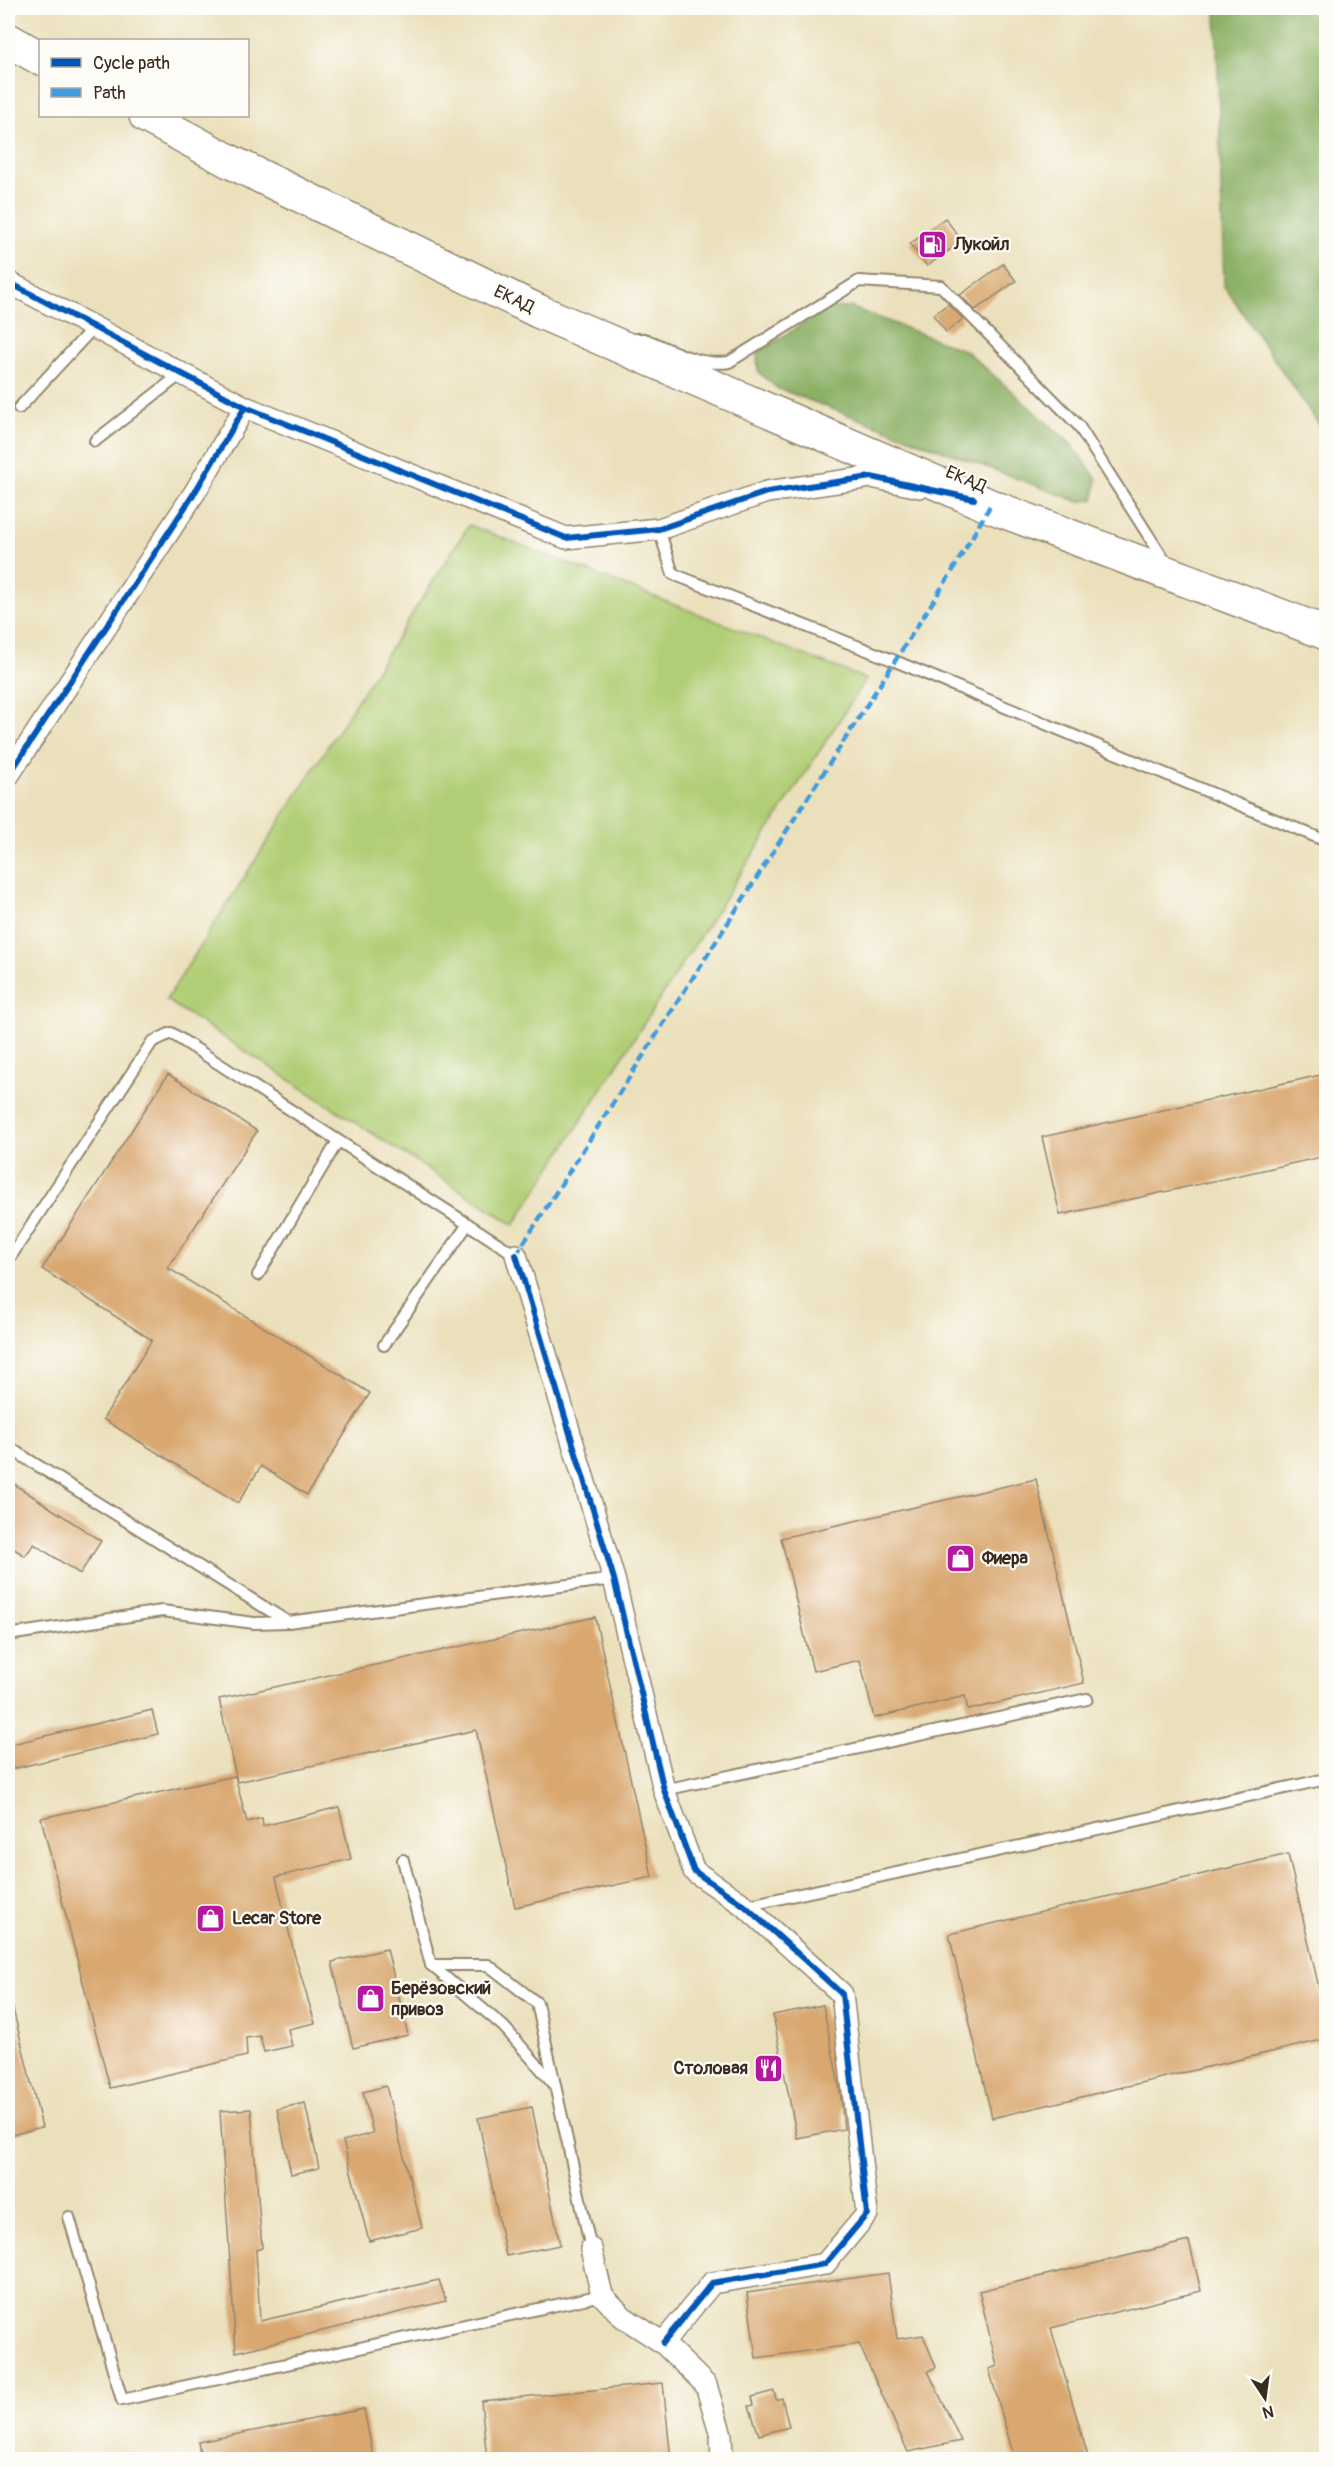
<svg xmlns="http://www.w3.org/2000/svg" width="1334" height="2467" viewBox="0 0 1334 2467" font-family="Pangolin,sans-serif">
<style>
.green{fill:#b0ce75;stroke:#767c4a;stroke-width:1.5}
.forest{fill:#8cb166;stroke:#646e42;stroke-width:1.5}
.building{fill:#d9a871}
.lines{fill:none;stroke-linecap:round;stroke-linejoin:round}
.service-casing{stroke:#93856d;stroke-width:14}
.minor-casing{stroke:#93856d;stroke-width:24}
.trunk-casing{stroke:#93856d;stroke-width:36}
.service{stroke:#fff;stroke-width:10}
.minor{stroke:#fff;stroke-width:21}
.trunk{stroke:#fff;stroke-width:33}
.quiet{stroke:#3f9ce0;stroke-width:4.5;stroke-dasharray:9 4.5;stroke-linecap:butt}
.cycleway-casing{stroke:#fdfcf7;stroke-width:10}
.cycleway{stroke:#0057b8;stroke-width:6}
.labels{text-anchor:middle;stroke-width:4.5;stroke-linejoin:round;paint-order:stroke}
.poi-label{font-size:18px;font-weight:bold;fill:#3b2a1e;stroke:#fdfcf7;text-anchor:start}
.street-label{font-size:18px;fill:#3b2a1e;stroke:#fdfcf7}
</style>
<rect width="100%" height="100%" fill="#fdfcf7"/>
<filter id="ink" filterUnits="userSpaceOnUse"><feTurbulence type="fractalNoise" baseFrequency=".0167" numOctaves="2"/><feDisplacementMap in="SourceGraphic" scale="12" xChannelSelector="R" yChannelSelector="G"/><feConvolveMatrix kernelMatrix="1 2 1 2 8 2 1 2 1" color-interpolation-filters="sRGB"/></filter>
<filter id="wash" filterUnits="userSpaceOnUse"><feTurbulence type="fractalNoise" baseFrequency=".008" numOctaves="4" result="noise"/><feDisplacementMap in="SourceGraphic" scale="24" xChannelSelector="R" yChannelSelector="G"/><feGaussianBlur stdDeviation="1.35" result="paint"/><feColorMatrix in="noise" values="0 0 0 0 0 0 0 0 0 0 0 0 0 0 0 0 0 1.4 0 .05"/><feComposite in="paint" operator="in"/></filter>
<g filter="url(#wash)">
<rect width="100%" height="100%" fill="#ebe0bc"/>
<path class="green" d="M469,525L866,679L514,1225L166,1000Z"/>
<g class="forest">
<path d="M1216,8H1326V435L1224,286Z"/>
<path d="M850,307L966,351L1070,443L1097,479L1094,499L1079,502L777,388L758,372L757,353L828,308Z"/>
</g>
<g id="blocks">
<g class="building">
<path d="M945,218L962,241L927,266L910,244Z"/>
<path d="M1003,264L1016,281L975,310L960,295Z"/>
<path d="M948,304L963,319L946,332L933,315Z"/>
<path d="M168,1074L257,1131L168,1268L370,1393L307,1495L261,1466L238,1503L103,1419L152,1340L42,1269Z"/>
<path d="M1321,1075L1326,1098V1156L1060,1215L1042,1137Z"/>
<path d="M1036,1479L1084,1683L968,1710L965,1696L874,1718L860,1660L813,1671L781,1538Z"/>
<path d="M8,1480L101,1541L80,1574L34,1544L25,1556L8,1545Z"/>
<path d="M595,1617L652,1877L515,1907L476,1730L237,1782L219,1699Z"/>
<path d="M152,1710L158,1734L8,1770V1745Z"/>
<path d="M235,1776L247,1822L262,1818L263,1826L339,1807L351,1859L276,1877L294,1953L315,2023L288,2029L292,2046L264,2052L260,2036L246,2038L247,2056L110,2088L41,1818Z"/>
<path d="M1288,1854L1326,2018V2039L992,2118L949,1934Z"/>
<path d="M387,1949L408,2035L353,2048L332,1962Z"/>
<path d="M823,2005L840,2090L844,2129L797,2138L773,2015Z"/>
<path d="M13,2009L42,2127L8,2136V2010Z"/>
<path d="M386,2086L422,2228L369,2241L343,2141L373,2133L363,2092Z"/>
<path d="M305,2103L319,2168L291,2174L277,2109Z"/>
<path d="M532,2107L560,2245L506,2256L478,2118Z"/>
<path d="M251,2109L262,2248L256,2250L260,2321L439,2280L446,2301L236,2352L220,2111Z"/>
<path d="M1189,2241L1201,2291L1051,2328L1089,2460H1015L989,2369L997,2366L979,2291Z"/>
<path d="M888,2273L897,2339L923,2335L936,2367L928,2371L961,2441L908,2452L859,2344L756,2358L747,2293Z"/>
<path d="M663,2383L671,2460H487L481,2401Z"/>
<path d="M774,2391L776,2400L782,2398L789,2427L759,2435L749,2406L754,2405L752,2397Z"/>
<path d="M364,2409L374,2460H201L198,2442Z"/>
</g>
</g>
</g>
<g filter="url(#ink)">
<use href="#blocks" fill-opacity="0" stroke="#93856d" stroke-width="1.5"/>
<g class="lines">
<defs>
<g id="service">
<path d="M635,339H644C670,349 700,367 729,362L859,281L941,286L1078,425L1166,563"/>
<path d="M19,408L93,328"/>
<path d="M95,441L181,374"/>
<path d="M659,529L673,574L895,661L1326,841"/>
<path d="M9,1259L152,1042L171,1033L516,1255"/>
<path d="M258,1275L338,1141"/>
<path d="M384,1345L468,1224"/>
<path d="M8,1447L288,1622L614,1579"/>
<path d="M8,1635L162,1611L254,1623L288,1622"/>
<path d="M664,1790L1087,1699"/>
<path d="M403,1860L431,1965L504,2027L555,2085"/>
<path d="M745,1906L1326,1779"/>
<path d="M431,1965H488L537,2003L591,2249"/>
<path d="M69,2217L122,2400L602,2295"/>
</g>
<g id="minor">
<path d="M8,282L245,407L566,538L659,529L767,492L871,477L920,487"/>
<path d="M8,776L195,492L245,407"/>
<path d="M516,1255L614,1579L664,1790L694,1871L745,1906L842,1994L867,2214L825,2264L712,2283L663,2343"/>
<path d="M591,2249L602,2295L623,2317L663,2343L706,2385L721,2435L722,2460"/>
</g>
<g id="trunk">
<path d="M8,40L40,58"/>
<path d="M146,116L229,161L538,311L990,506L1326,633"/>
</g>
</defs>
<use href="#service" class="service-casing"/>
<use href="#minor" class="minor-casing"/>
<use href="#trunk" class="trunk-casing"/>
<use href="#service" class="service"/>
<use href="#minor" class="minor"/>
<use href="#trunk" class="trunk"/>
<path class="quiet" d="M516,1255L953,570L990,506"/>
<defs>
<g id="cycleway">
<path d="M8,282L245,407L566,538L659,529L767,492L871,477L974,499"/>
<path d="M8,776L195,492L245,407"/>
<path d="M516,1255L614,1579L664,1790L694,1871L745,1906L842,1994L867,2214L825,2264L712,2283L663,2343"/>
</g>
</defs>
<use href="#cycleway" class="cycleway-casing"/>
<use href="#cycleway" class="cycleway"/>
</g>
</g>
<defs>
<symbol id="fuel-square" viewBox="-11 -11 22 22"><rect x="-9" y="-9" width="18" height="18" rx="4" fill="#b5179e" stroke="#fdfcf7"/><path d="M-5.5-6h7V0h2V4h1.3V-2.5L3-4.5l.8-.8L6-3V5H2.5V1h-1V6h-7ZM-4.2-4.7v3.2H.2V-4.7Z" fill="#fff"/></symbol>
<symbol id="shop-square" viewBox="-11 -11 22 22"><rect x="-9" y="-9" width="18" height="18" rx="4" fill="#b5179e" stroke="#fdfcf7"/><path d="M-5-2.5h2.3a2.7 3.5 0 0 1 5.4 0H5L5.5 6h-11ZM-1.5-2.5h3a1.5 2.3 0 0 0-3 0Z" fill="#fff"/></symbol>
<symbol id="restaurant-square" viewBox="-11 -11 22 22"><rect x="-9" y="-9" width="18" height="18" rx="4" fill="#b5179e" stroke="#fdfcf7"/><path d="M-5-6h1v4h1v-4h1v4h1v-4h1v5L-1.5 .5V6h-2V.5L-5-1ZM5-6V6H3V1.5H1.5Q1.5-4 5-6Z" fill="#fff"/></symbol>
</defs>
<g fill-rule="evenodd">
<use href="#fuel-square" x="916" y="228" width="33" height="33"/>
<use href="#shop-square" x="944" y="1542" width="33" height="33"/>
<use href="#shop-square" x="194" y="1902" width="33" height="33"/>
<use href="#shop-square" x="354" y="1982" width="33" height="33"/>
<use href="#restaurant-square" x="752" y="2052" width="33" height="33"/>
</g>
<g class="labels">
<g class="poi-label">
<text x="954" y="250">Лукойл</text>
<text x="982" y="1564">Фиера</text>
<text x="232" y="1924">Lecar Store</text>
<text x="391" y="1994">Берёзовский<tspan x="391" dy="21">привоз</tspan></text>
<text x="748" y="2074" text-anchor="end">Столовая</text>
</g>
<g class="street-label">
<text transform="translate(514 299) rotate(26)" y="6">ЕКАД</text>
<text transform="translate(966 479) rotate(23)" y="6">ЕКАД</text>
</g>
</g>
<rect width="1334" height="2467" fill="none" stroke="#fdfcf7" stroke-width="30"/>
<rect x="39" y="39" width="210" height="78" fill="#fdfcf7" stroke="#afa8a0" stroke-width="1.5"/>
<rect x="51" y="58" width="30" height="9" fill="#0057b8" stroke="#afa8a0" stroke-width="1.5"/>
<text x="93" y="69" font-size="18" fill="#3b2a1e">Cycle path</text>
<rect x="51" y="88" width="30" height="9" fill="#3f9ce0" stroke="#afa8a0" stroke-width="1.5"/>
<text x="93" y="99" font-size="18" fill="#3b2a1e">Path</text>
<g transform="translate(1265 2398) rotate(167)" stroke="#fdfcf7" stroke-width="4.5" paint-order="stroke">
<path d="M0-4.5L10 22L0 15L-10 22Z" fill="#3b2a1e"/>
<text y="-9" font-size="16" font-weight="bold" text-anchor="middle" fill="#3b2a1e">N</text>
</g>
</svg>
